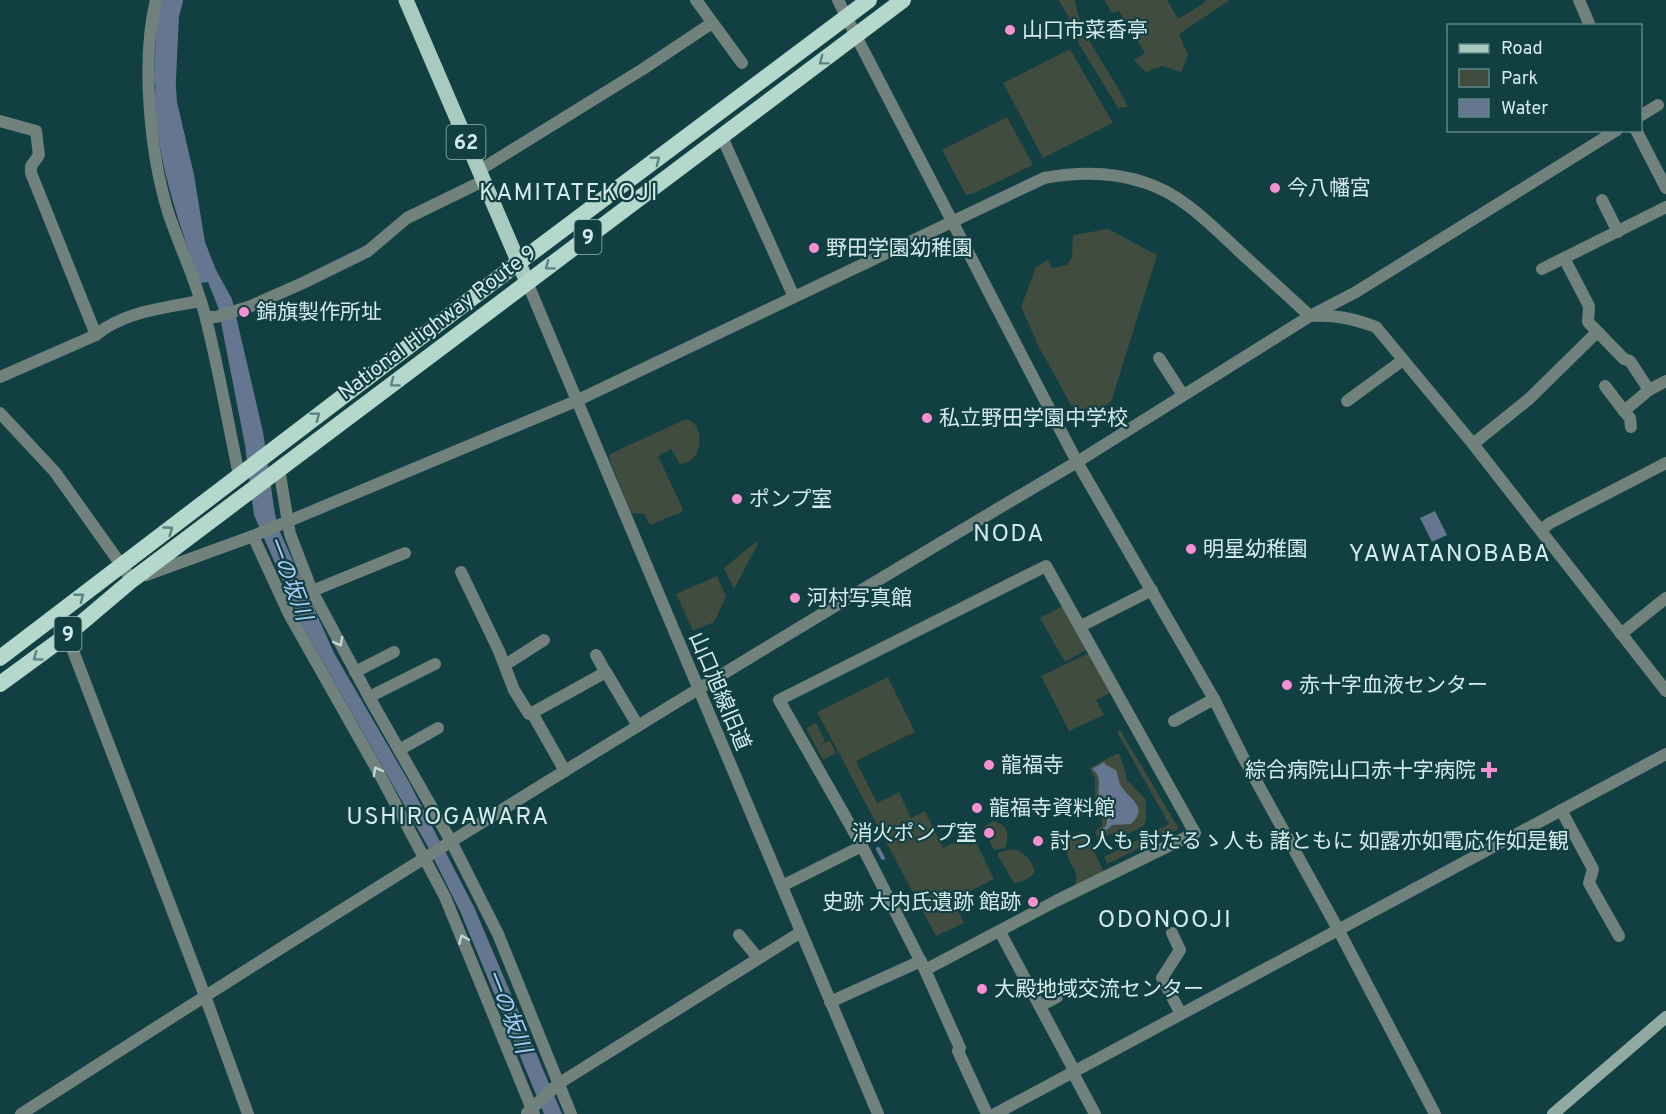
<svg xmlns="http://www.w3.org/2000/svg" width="1666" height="1114" viewBox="0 0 1666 1114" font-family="Overpass,'Noto Sans JP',sans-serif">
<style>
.green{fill:#3f4c3e}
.water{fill:#657790}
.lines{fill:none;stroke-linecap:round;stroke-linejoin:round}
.stream{stroke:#657790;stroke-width:4}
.river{stroke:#657790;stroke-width:22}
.minor{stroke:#71817c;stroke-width:12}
.tertiary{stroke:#71817c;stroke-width:12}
.secondary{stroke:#91aaa1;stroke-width:12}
.primary{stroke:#a9cabf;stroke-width:15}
.trunk{stroke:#b4d8cc;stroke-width:16}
.oneway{stroke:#5a8480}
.oneway2{stroke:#c0d6d6}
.poi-dot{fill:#f690d0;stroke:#113f42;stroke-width:2}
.labels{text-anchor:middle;stroke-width:4.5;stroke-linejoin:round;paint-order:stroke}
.shield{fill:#113f42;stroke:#9ab7b9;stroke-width:1.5}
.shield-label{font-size:20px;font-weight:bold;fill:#d4ebec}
.poi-label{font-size:21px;fill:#d4ebec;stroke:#113f42;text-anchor:start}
.street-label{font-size:21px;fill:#d4ebec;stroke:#113f42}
.water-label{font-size:22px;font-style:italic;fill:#accdfc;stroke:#113f42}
.quarter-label{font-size:24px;letter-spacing:1.5px;fill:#d4ebec;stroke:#113f42}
</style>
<rect width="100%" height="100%" fill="#113f42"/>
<g class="green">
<path d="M1058,0H1075C1081,40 1112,71 1128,107L1118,108L1079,44C1075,28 1068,14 1058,0Z"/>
<path d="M1104,0H1167L1178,19L1204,3L1205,0H1230L1179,34L1188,55L1181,72L1162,66L1146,72L1134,60L1145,53L1119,11L1112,13Z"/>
<path d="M1070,49L1113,123L1043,158L1003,83Z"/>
<path d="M1007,117L1033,165L974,193L966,195L942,150Z"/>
<path d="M1108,229L1157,255L1111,402L1100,409L1084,412L1072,407L1039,347L1021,307L1036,267L1048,260L1052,268L1067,265L1072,257L1073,235Z"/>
<path d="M686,419C706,423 704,463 680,464L671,449L658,456L683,509L682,512L652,524L649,523L644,514L631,513L609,458L610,454Z"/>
<path d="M757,541L758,544L734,589L724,568Z"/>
<path d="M717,576L726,597L714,622L693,631L676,594Z"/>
<path d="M1064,605L1088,649L1065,662L1040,618Z"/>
<path d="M1089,653L1110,693L1096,700L1104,715L1069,731L1041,676Z"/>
<path d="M888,677L915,732L856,761L877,803L899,792L911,818L925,811L943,848L972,834L994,879L953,900L964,923L936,936L817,712Z"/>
<path d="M816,723L825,741L820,744L830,741L836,753L823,760L806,728Z"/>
<path d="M1120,730L1178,827L1177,830L1107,864L1104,857L1169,824L1117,732Z"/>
<path d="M1116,754H1119L1123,763L1127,780L1146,800V821L1143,826L1129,834H1112L1098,839L1095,832L1102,825V818L1095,802V779L1090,768Z"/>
<path d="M993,821C1008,824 1010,835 1005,848L994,850L984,829L985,826Z"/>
<path d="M1082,831L1085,833L1104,872L1073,889C1083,873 1069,867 1067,853C1065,841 1072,834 1082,831Z"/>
<path d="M1010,849C1025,851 1029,858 1035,871C1032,878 1020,883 1014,883L998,856V853Z"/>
</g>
<g class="water">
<path d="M165,50L174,56L177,102L194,175L205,242L216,270L232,299L263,432L275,514L280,532L334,653L409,782L474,907L562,1114H544L460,911L428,847L301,623L254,515L245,445L218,307L208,282L200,283C181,229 162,176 156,119C154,98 156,76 156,55Z"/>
<path d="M1435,511L1447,535L1432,542L1420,518Z"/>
<path d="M1104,762L1106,765L1116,770C1118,775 1118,780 1120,784C1126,798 1151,806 1131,824L1112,825L1102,834L1100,831L1106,826C1109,816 1104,811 1100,802C1095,789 1105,779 1092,769Z"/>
</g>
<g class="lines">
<path class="stream" d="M878,849L883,858"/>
<path class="river" d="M165,79L168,15L172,0"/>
<g class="minor">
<path d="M156,0C141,60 150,153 168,212C180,248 197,282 206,319C219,370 228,423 239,475"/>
<path d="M696,0L742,63"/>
<path d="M838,0L856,36"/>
<path d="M1579,0L1590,26"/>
<path d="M1640,116L1658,105"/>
<path d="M0,121L36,131L39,155L31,166V173L96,335"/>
<path d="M1636,130L1666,188"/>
<path d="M722,137L794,297"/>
<path d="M478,171L643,69L712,23"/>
<path d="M1602,200L1618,232"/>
<path d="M953,223L1077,462L1214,699L1244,759L1339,931L1435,1114"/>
<path d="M1542,269L1564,258"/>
<path d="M527,282L878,1114"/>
<path d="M206,317H216L251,306L303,283L368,251L407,218L483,181"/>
<path d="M1159,358L1183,395"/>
<path d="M0,377L96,335C124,311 166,308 200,301"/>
<path d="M1605,386L1624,411L1649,390L1666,381"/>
<path d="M1649,390L1630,361L1624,359L1588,322L1589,306L1564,258L1666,207"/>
<path d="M1347,401L1403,360"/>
<path d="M1624,411L1630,418L1631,427"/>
<path d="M0,413L55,472L132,580"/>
<path d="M1473,444L1529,399L1593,336L1599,333"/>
<path d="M279,469L290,534L312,591L369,697L452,843L498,934L571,1114"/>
<path d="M1541,530L1550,523L1666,463"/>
<path d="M253,536L289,614L380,775L445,897L534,1114"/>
<path d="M461,572L499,651L514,690L529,714L532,713"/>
<path d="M312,591L405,553"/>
<path d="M1081,626L1152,590"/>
<path d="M1621,634L1666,598"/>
<path d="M67,635L205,996L248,1114"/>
<path d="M596,655L606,673"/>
<path d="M505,665L544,640"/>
<path d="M355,672L394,652"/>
<path d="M369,697L435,664"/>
<path d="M1174,721L1214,699"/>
<path d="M399,750L438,728"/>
<path d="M565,771L532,713L606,672L638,726"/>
<path d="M1561,810L1593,869L1589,883L1619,936"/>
<path d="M782,886L862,846"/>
<path d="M1000,932L1075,1072"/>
<path d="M1172,933L1180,950L1162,978L1181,1014"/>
<path d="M739,935L758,958"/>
<path d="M925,970L1056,901L1195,833L1046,566L779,700L862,846L925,970L960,1048L958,1051L987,1114"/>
<path d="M830,1002L921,961"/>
<path d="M1040,1006L1057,997"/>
<path d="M1073,1073L1095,1114"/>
<path d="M527,1113L558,1084L801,932"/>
<path d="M21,1114C369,890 720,672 1077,462"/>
<path d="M995,1114L1666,754"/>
</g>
<g class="tertiary">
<path d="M856,36L953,223"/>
<path d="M1077,462L1310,316L1356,292L1617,130"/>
<path d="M146,575L253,536L576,401L1044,178C1077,172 1110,171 1143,182C1181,193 1211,225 1239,251C1263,273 1286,294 1310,316C1336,315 1352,318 1376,327L1473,444L1666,691"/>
</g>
<path class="secondary" d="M1553,1114L1666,1017"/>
<path class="primary" d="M406,0L527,282"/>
<g class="trunk">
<path d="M0,658L518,263L869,0"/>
<path d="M0,684L67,635L132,580L229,507L903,0"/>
</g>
</g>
<defs><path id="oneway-chevron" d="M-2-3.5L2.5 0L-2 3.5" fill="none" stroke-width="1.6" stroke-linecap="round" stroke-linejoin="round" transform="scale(1.5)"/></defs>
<g class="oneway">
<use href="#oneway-chevron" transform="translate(823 61) rotate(143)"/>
<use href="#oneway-chevron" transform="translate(656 160) rotate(-37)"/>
<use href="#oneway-chevron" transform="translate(549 266) rotate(143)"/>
<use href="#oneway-chevron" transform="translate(394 383) rotate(143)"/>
<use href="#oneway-chevron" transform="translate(316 416) rotate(-37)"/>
<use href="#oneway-chevron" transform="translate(169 530) rotate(-36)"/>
<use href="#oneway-chevron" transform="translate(80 597) rotate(-38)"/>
<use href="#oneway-chevron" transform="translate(37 657) rotate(144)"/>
</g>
<g class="oneway2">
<use href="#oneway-chevron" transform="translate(339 642) rotate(62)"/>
<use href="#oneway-chevron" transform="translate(377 771) rotate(-119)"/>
<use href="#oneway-chevron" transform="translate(463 939) rotate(-113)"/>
</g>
<g class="poi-dot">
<circle cx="1010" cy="30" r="6"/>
<circle cx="1275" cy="188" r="6"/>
<circle cx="814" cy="248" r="6"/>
<circle cx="244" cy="312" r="6"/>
<circle cx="927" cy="418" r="6"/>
<circle cx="737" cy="499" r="6"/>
<circle cx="1191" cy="549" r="6"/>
<circle cx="795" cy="598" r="6"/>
<circle cx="1287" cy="685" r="6"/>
<circle cx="989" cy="765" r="6"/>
<path d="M1486 761h6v6h6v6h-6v6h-6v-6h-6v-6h6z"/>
<circle cx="977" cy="808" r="6"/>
<circle cx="989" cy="833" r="6"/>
<circle cx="1038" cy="841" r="6"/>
<circle cx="1033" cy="902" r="6"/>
<circle cx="982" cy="989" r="6"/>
</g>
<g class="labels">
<g class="shield">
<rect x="446.5" y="125" width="39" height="34" rx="4.5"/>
<rect x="574.5" y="220" width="27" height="34" rx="4.5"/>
<rect x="54.5" y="617" width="27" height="34" rx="4.5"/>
</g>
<g class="shield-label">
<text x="466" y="149">62</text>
<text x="588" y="244">9</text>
<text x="68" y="641">9</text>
</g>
<g class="poi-label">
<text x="1022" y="37">山口市菜香亭</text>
<text x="1287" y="195">今八幡宮</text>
<text x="826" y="255">野田学園幼稚園</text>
<text x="256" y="319">錦旗製作所址</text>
<text x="939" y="425">私立野田学園中学校</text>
<text x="749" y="506">ポンプ室</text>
<text x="1203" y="556">明星幼稚園</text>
<text x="807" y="605">河村写真館</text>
<text x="1299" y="692">赤十字血液センター</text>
<text x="1001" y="772">龍福寺</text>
<text x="1476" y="777" text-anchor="end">綜合病院山口赤十字病院</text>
<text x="989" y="815">龍福寺資料館</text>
<text x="977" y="840" text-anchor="end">消火ポンプ室</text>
<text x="1050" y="848">討つ人も 討たるゝ人も 諸ともに 如露亦如電応作如是観</text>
<text x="1021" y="909" text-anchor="end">史跡 大内氏遺跡 館跡</text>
<text x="994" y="996">大殿地域交流センター</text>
</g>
<g class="street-label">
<text transform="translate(437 322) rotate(-37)" y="7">National Highway Route 9</text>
<text transform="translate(720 691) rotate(67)" y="7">山口旭線旧道</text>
</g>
<g class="water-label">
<text transform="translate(290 578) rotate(69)" y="8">一の坂川</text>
<text transform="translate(509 1011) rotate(68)" y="8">一の坂川</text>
</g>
<g class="quarter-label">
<text x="569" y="200">KAMITATEKOJI</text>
<text x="1009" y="541">NODA</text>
<text x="1450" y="561">YAWATANOBABA</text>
<text x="448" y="824">USHIROGAWARA</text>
<text x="1165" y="927">ODONOOJI</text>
</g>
</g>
<rect x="1447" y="24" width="195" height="108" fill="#113f42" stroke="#5f8486" stroke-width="1.5"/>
<rect x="1459" y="44" width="30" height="9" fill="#a9cabf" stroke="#5f8486" stroke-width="1.5"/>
<text x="1501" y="54" font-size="18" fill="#d4ebec">Road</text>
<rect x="1459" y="69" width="30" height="18" fill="#3f4c3e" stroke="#5f8486" stroke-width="1.5"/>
<text x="1501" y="84" font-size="18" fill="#d4ebec">Park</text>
<rect x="1459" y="99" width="30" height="18" fill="#657790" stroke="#5f8486" stroke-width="1.5"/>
<text x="1501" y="114" font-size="18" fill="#d4ebec">Water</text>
</svg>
